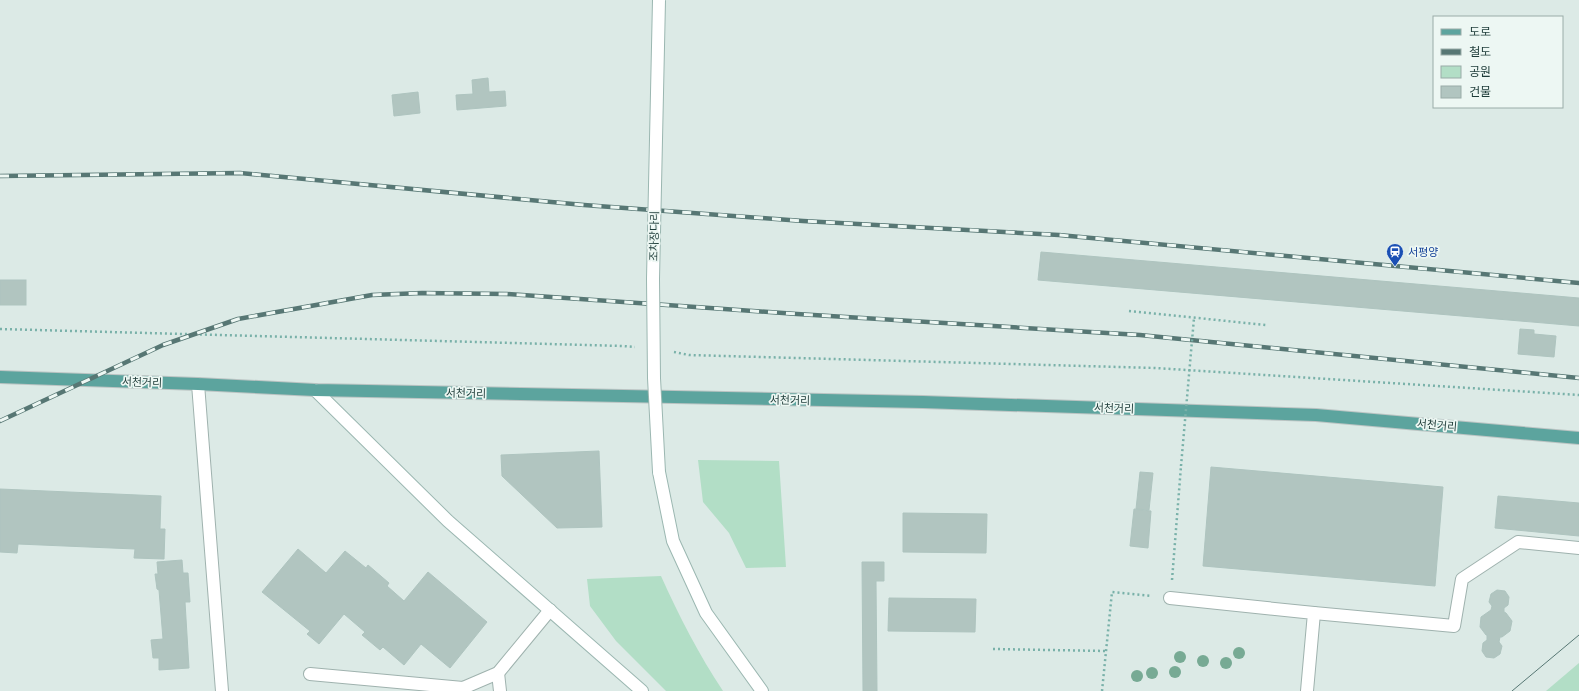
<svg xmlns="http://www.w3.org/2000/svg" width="1579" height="691" viewBox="0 0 1579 691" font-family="Figtree,'Noto Sans KR',sans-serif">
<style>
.green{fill:#b2dec6}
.building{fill:#b1c5c0;stroke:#aec4bf}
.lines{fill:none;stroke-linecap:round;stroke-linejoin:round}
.minor-casing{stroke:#9fb2ae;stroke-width:14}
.secondary-casing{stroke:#9bb7b1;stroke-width:14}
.primary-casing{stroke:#bbc4c3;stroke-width:14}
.path{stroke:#79b1a9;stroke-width:2.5;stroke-dasharray:2 3;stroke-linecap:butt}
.minor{stroke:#fff;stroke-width:12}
.secondary{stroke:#fff;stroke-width:12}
.primary{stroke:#5ca49e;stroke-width:12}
.tram{stroke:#577774;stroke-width:1}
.rail-casing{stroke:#577774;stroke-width:4.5}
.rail{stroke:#edf7f3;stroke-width:3;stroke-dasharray:9;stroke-linecap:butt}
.secondary-bridge-casing{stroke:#9bb7b1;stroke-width:14;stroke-linecap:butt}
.path-bridge{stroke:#79b1a9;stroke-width:2.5;stroke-dasharray:2 3;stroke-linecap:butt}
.secondary-bridge{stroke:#fff;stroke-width:12}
.tree{fill:#77aa94}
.labels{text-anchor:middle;stroke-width:3.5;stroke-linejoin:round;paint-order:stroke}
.street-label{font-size:11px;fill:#1d3b38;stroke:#edf7f3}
.transit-label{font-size:11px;fill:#164399;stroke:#edf7f3;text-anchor:start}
</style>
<rect width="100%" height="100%" fill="#dceae6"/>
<g class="green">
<path d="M698,460L779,461L786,567L746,568L729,533L703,502Z"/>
<path d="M661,576C679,616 699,655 723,691H666L616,641L590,606L587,579Z"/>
<path d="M1579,663V691H1546Z"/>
</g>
<g class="building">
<path d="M488,78L489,92L505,91L506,106L457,110L456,95L473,94L472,80Z"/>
<path d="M418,92L420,113L394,116L392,95Z"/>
<path d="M1041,252L1579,298V326L1038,280Z"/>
<rect x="0" y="280" width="26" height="25"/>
<path d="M1520,329L1534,330V334L1556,336L1554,357L1518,354Z"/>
<path d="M599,451L602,527L557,528L502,476L501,455Z"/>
<path d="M1211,467L1443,487L1435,586L1203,566Z"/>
<path d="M1140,472L1153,473L1149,510L1136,509Z"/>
<path d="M0,489L161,496L160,529H165L164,559L134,558L135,549L18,544L17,553L0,552Z"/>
<path d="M1498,496L1579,503V536L1495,528Z"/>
<path d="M1134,509L1151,511L1148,548L1130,546Z"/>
<path d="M903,513L987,514L986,553L903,552Z"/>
<path d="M298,549L326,573L345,551L366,568L368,565L389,583L387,586L404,601L428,572L487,622L450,668L421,644L404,665L383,647L380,650L362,635L365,632L344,614L319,644L307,634L310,631L262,592Z"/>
<path d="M182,560L183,573H188L190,602H185L189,668L159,670V658H153L151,640L163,639L159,590L157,589L155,574H158L157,562Z"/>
<path d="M862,562H884V581H876L877,691H863Z"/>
<path d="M1497,590L1505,591L1509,597L1508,605L1504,608V612L1506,613L1512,621L1510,631L1502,637H1500L1499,642L1502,646L1500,654L1494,658L1486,657L1482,651L1483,643L1487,640V635H1486L1480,627L1481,617L1491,610L1492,606L1489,602L1491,594Z"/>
<path d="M889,598L976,599L975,632L888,631Z"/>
</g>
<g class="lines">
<defs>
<g id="minor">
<path d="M198,384L222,691"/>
<path d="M1170,598L1314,613L1307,691"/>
<path d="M1314,613L1454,626L1462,579L1518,542L1579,548"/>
<path d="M498,673L500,691"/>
<path d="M310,674L463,688L498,673L550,610"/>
</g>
<g id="secondary">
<path d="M315,390L448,521L642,691"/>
<path d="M659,472L673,541L706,613L762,691"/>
</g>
<path id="primary" d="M0,377L198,384L315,390L923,402L1316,415L1579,438"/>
</defs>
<use href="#minor" class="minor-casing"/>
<use href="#secondary" class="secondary-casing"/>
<use href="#primary" class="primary-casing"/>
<g class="path">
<path d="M1129,311L1266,325"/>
<path d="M0,329L623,346L635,347"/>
<path d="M674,352L689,355L1155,368L1579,395"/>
<path d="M1172,580L1181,466"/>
<path d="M993,649L1106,651"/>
<path d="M1102,691L1112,592L1152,596"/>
</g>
<use href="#minor" class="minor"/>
<use href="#secondary" class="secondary"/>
<use href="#primary" class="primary"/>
<path class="tram" d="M1512,691L1579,635"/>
<defs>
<g id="rail">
<path d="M0,176L240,173L584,205L803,221L1059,235L1579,283"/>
<path d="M0,421L163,345L238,319L372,295L422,293L507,294L797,314L1140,335L1579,378"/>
</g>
</defs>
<use href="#rail" class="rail-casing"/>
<use href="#rail" class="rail"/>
<defs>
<path id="secondary-bridge" d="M659,472L654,378L653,279L659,0"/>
</defs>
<use href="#secondary-bridge" class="secondary-bridge-casing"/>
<path class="path-bridge" d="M1181,466L1194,318"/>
<use href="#secondary-bridge" class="secondary-bridge"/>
</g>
<g class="tree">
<circle cx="1239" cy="653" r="6"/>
<circle cx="1180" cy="657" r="6"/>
<circle cx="1203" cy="661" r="6"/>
<circle cx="1226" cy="663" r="6"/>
<circle cx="1175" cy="672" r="6"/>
<circle cx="1152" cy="673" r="6"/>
<circle cx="1137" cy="676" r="6"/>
</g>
<defs>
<symbol id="station-pin" viewBox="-11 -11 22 30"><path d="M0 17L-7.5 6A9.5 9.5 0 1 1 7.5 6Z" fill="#1a4fb4" stroke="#edf7f3"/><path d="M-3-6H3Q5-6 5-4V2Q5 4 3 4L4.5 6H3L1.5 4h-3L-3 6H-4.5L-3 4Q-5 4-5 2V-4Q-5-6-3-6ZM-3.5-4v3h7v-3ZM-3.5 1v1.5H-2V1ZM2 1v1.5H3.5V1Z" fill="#fff"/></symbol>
</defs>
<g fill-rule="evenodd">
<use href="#station-pin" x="1385" y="242" width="20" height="27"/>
</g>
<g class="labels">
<g class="street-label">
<text transform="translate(654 236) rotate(-89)" y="4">조차장다리</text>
<text transform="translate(142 382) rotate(2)" y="4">서천거리</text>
<text transform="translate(466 393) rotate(1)" y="4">서천거리</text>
<text transform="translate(790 400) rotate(1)" y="4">서천거리</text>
<text transform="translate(1114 408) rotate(2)" y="4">서천거리</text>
<text transform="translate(1437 425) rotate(5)" y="4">서천거리</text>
</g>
<g class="transit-label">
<text x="1408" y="256">서평양</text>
</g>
</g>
<rect x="1433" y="16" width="130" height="92" fill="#edf7f3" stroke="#9aaca8"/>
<rect x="1441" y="29" width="20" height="6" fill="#5ca49e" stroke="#9aaca8"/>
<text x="1469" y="36" font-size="12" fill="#1d3b38">도로</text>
<rect x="1441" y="49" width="20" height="6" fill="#577774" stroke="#9aaca8"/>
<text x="1469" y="56" font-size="12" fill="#1d3b38">철도</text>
<rect x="1441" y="66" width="20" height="12" fill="#b2dec6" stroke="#9aaca8"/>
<text x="1469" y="76" font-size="12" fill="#1d3b38">공원</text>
<rect x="1441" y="86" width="20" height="12" fill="#b1c5c0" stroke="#9aaca8"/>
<text x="1469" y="96" font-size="12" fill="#1d3b38">건물</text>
</svg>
